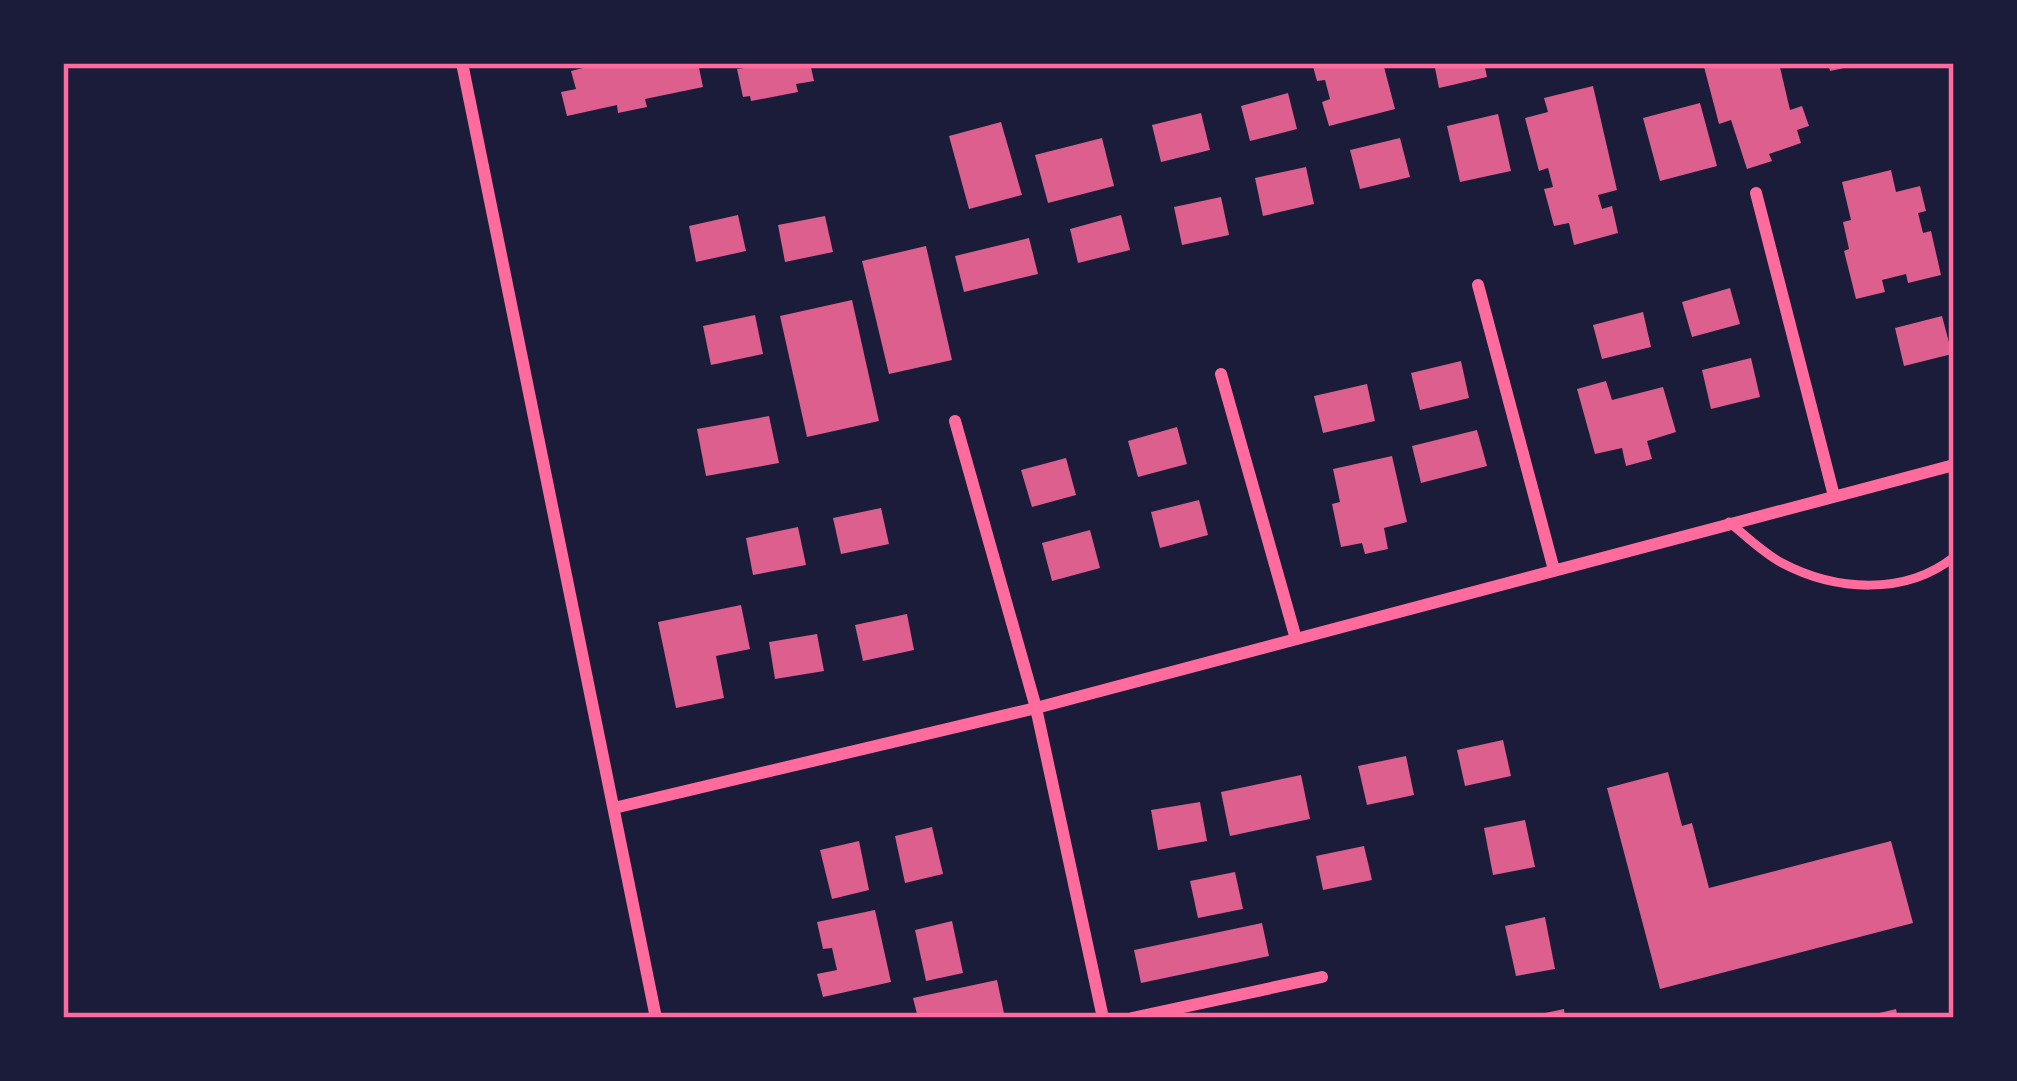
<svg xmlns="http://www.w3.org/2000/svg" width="2017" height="1081" viewBox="0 0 2017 1081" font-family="Rubik,sans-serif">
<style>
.building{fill:#dd5f8e}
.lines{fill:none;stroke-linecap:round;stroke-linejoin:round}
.service{stroke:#ff6b9d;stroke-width:9}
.minor{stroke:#ff6b9d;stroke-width:12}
.neatline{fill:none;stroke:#ff6b9d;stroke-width:4.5}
</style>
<rect width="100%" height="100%" fill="#1b1b3a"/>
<g class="building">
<path d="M581,63H698L703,87L645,99L647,107L618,113L617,105L567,116L561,92L576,89L571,71L583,68Z"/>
<path d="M743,63H810L814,81L796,84L798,92L751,101L750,96L743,97L737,69L744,68Z"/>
<path d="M1312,63H1383L1395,109L1329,126L1322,102L1330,99L1325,80L1317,81Z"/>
<path d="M1434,63H1484L1487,77L1439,88Z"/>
<path d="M1703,63H1779L1790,110L1802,106L1809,126L1797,130L1801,143L1769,154L1772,161L1747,169L1731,120L1719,124Z"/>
<path d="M1828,63H1858V65L1830,71Z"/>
<path d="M1593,86L1617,190L1598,195L1602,209L1612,206L1618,233L1574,245L1569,223L1554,226L1544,189L1553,187L1548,168L1539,171L1525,118L1548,112L1544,98Z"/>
<path d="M1288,93L1297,129L1250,141L1241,106Z"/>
<path d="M1700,103L1717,166L1660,181L1643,118Z"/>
<path d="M1201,113L1210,150L1161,162L1152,125Z"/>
<path d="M1498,114L1511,171L1460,182L1447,126Z"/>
<path d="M1001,122L1022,195L969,209L949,136Z"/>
<path d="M1102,138L1114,186L1048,203L1035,155Z"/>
<path d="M1400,138L1410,177L1360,189L1350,150Z"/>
<path d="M1306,167L1314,204L1263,216L1255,178Z"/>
<path d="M1891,170L1896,192L1920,186L1926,211L1918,213L1923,233L1931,231L1941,275L1908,283L1906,274L1882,280L1885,292L1856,299L1844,251L1849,249L1843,222L1851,220L1842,182Z"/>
<path d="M1221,197L1229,235L1182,245L1174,207Z"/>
<path d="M738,215L746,251L696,262L689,226Z"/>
<path d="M1121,215L1130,250L1078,263L1070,229Z"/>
<path d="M825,216L833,252L785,262L778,225Z"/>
<path d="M1029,238L1038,274L964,292L955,256Z"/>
<path d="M926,246L952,360L889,374L862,261Z"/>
<path d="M1730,288L1740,324L1692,337L1682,302Z"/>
<path d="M852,300L879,421L807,437L780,316Z"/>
<path d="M1643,312L1651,347L1602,359L1593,325Z"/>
<path d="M755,315L763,354L711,365L703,326Z"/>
<path d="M1942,316L1952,354L1904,366L1895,328Z"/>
<path d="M1751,358L1760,397L1711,409L1702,370Z"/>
<path d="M1461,361L1469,398L1420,410L1411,373Z"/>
<path d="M1606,381L1612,400L1663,387L1676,432L1647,441L1652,459L1626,466L1622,448L1595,454L1577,389Z"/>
<path d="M1367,384L1375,421L1323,433L1314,396Z"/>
<path d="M769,416L779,463L706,476L697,429Z"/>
<path d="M1177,427L1187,464L1138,477L1128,441Z"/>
<path d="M1477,430L1487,466L1421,483L1412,446Z"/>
<path d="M1392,456L1407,522L1384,528L1388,549L1365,554L1362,543L1341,547L1332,504L1340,502L1333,469Z"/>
<path d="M1066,458L1076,495L1032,507L1021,470Z"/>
<path d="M1199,500L1208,535L1160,548L1151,512Z"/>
<path d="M881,508L889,544L841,554L833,518Z"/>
<path d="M798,527L806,565L753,575L746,538Z"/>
<path d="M1090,530L1100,568L1052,581L1042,543Z"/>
<path d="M741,605L750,649L716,656L724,698L676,708L658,622Z"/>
<path d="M907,614L914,650L863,661L855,625Z"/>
<path d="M817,634L824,671L775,679L769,642Z"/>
<path d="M1503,740L1511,776L1465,786L1457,750Z"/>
<path d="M1406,756L1414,795L1367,805L1358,766Z"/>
<path d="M1668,772L1682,826L1692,823L1709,888L1891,841L1913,923L1660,989L1607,788Z"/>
<path d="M1301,775L1310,819L1230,836L1221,792Z"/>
<path d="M1200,802L1207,841L1158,850L1151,810Z"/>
<path d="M1525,820L1535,867L1493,875L1484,828Z"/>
<path d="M932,827L943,874L905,883L895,836Z"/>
<path d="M859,841L869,890L832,899L820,850Z"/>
<path d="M1364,846L1372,880L1323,890L1316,856Z"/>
<path d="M1235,872L1243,909L1198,918L1190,881Z"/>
<path d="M875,910L891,982L823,997L817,974L837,970L832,948L823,949L817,922Z"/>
<path d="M1545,917L1555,969L1516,976L1505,926Z"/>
<path d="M952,921L963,973L926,981L915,930Z"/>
<path d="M1262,923L1269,956L1141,983L1134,950Z"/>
<path d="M997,980L1005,1018H918L913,998Z"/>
<path d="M1564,1009L1565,1018H1531V1016Z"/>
<path d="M1896,1009L1898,1018H1868L1867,1016Z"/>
</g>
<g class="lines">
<path class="service" d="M1729,522C1746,536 1763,553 1782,563C1835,591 1905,596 1954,557"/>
<g class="minor">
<path d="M462,63L656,1018"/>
<path d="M1756,193L1834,496"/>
<path d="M1478,285L1554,570"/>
<path d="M1221,374L1296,639"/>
<path d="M955,421L1036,708L1103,1018"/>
<path d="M614,808L1036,708L1954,465"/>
<path d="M1132,1018L1322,977"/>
</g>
</g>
<rect width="2017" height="1081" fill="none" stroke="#1b1b3a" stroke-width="132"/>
<rect x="66" y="66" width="1885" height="949" class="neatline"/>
</svg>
